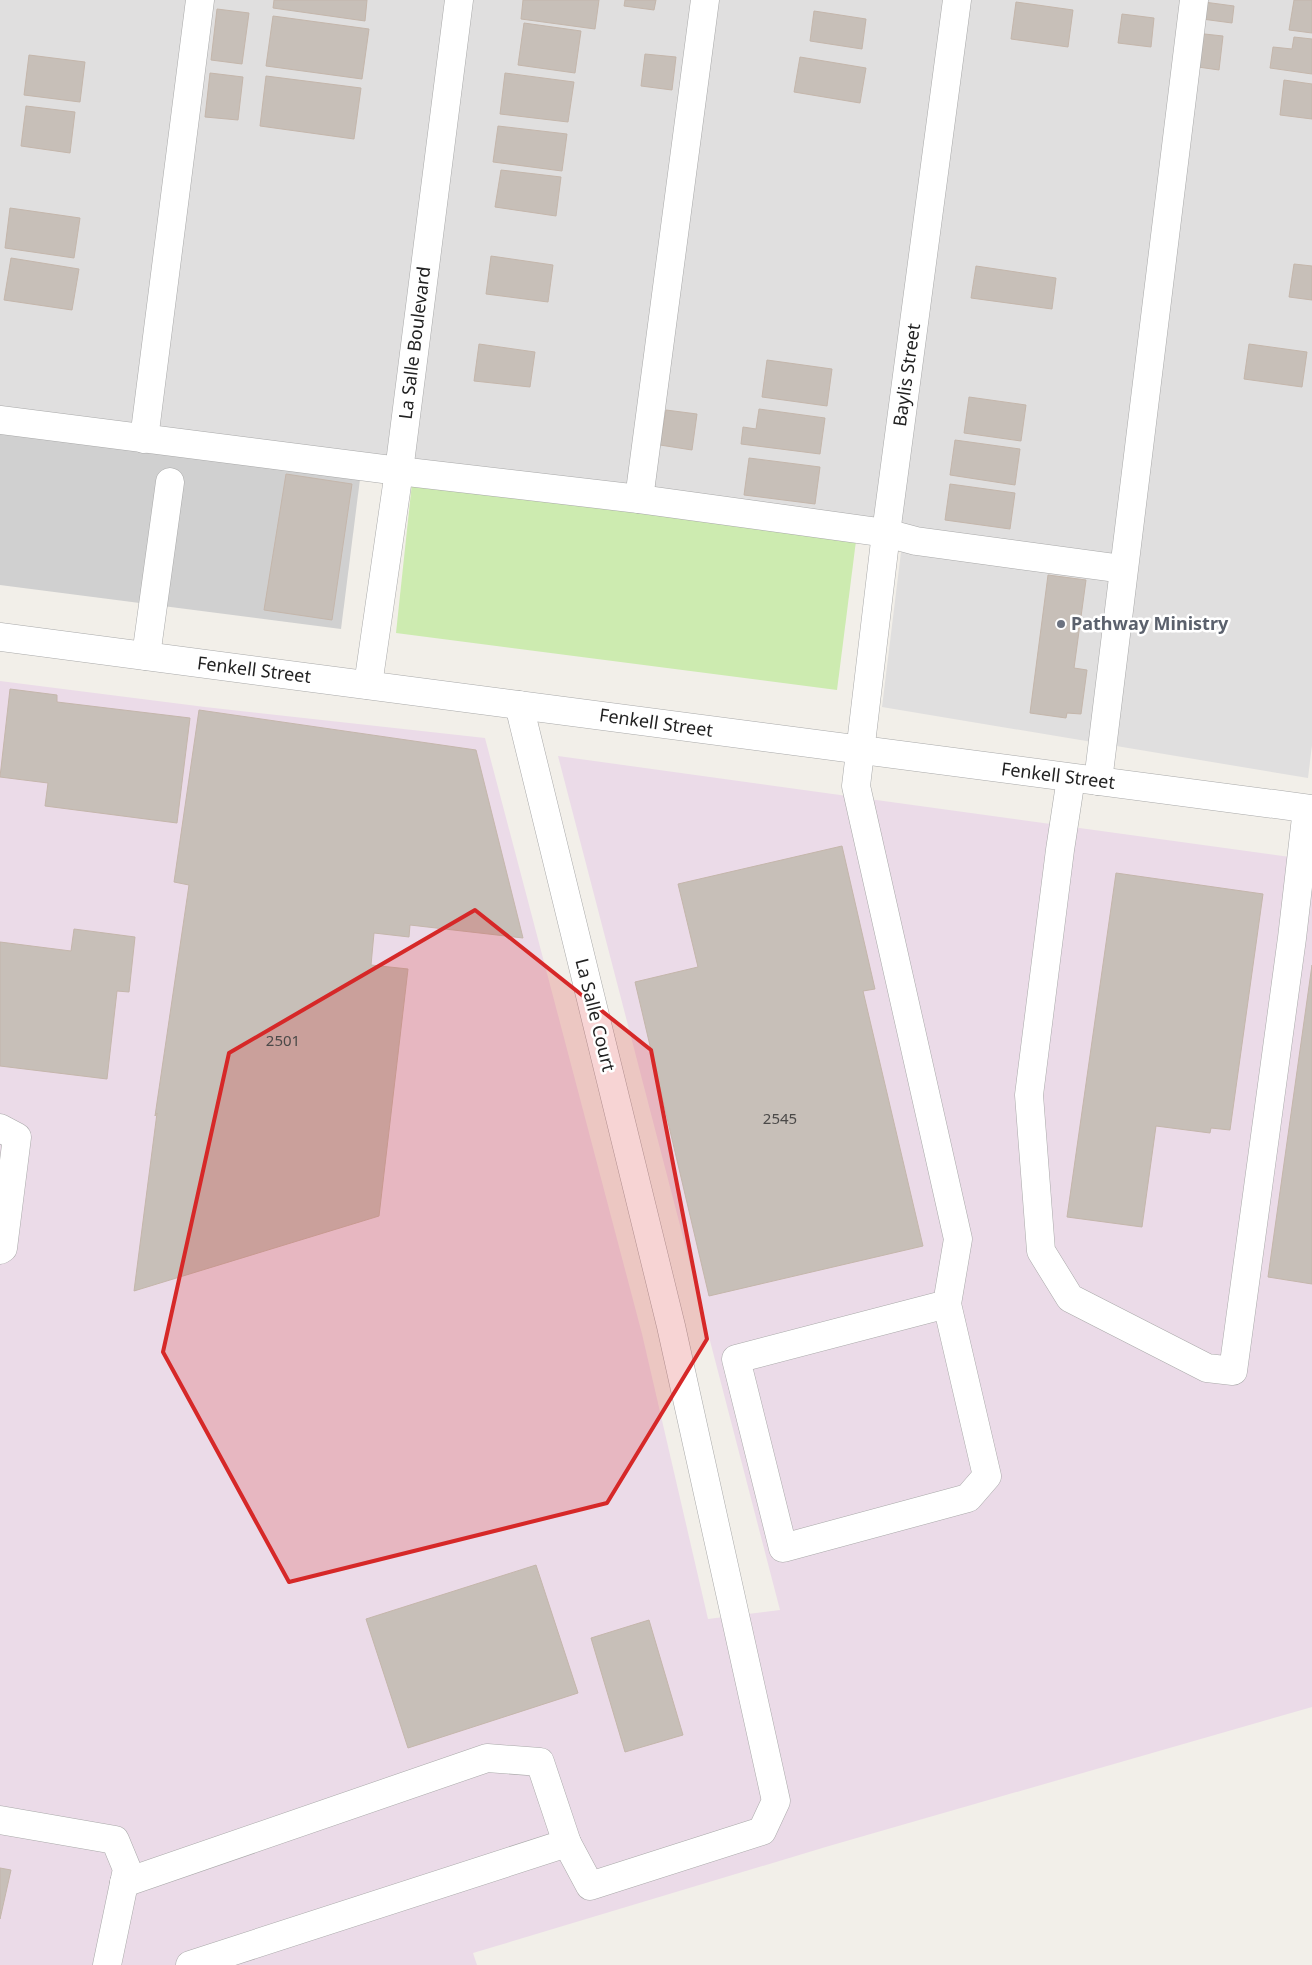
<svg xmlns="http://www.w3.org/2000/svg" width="1312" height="1965" viewBox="0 0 1312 1965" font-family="'Noto Sans',sans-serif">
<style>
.residential{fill:#e0dfdf}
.industrial{fill:#ebdbe8}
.religious{fill:#d0d0d0}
.grass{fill:#cdebb0}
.building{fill:#c7bfb8;stroke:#c4b6ab}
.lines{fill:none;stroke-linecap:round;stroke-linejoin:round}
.minor-casing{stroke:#a9a9a9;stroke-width:29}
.minor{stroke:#fff;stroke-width:28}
.marked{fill:#d62828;fill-opacity:0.2;stroke:#d62828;stroke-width:4;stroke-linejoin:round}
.worship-dot{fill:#6b7280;stroke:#fff;stroke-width:2}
.labels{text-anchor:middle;stroke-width:5;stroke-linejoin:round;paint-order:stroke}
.number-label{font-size:15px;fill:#4b4948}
.street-label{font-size:18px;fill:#222;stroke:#fff}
.worship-label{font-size:18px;font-weight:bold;fill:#5b616d;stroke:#fff;text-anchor:start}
</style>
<rect width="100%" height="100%" fill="#f2efe9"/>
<path class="residential" d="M0,0H1312V745L1308,778L882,707L902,544L0,433Z"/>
<path class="industrial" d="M0,681L205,707L485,738L642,1334L708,1619L780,1610L558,756L1312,860V1707L829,1846L473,1953L477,1965H0Z"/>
<path class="religious" d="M0,433L360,479L341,629L0,585Z"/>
<path class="grass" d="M412,483L857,533L837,690L396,633Z"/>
<g class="building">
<path d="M274,0H367L365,21L273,8Z"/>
<path d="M523,0H599L595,29L521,19Z"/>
<path d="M625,0H656L654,10L624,6Z"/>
<path d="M1294,0H1312V33L1289,30Z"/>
<path d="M1016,2L1073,10L1068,47L1011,39Z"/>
<path d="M1204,2L1234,6L1232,23L1202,19Z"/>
<path d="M217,9L249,13L242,64L211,60Z"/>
<path d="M814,11L866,19L862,49L810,41Z"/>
<path d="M1122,14L1154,18L1151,47L1118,43Z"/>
<path d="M273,16L369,29L362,79L266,66Z"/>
<path d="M524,23L581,31L575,73L518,65Z"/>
<path d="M1195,33L1223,36L1219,70L1191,66Z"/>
<path d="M1294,37L1312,39V74L1270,68L1273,47L1292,49Z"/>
<path d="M645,54L676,57L672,90L641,86Z"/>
<path d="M29,55L85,62L80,102L24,95Z"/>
<path d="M800,57L866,68L860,103L794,92Z"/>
<path d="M210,73L243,77L238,120L205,117Z"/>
<path d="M505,73L574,82L568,122L500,114Z"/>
<path d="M266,76L361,88L354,139L260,126Z"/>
<path d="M1284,80L1312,84V119L1280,115Z"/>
<path d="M26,106L75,112L70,153L21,146Z"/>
<path d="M498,126L567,134L562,171L493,162Z"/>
<path d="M501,170L561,177L556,216L495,207Z"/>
<path d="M10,208L80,218L74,258L5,248Z"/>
<path d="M491,256L553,265L548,302L486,294Z"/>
<path d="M11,258L79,269L72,310L4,300Z"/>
<path d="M1294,264L1312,266V300L1289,297Z"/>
<path d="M976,266L1056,278L1052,309L971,298Z"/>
<path d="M479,344L535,352L530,387L474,381Z"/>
<path d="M1249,344L1307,352L1302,387L1244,379Z"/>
<path d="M767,360L832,369L827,406L762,397Z"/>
<path d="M969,397L1026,405L1021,441L964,433Z"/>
<path d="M759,409L825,418L820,454L741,444L743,427L756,429Z"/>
<path d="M666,410L697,414L692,450L660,445Z"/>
<path d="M955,440L1020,449L1015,485L950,475Z"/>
<path d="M749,458L820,467L815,504L744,495Z"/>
<path d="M286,474L352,484L332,620L264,610Z"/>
<path d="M950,484L1015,493L1010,529L945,520Z"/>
<path d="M1048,575L1086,580L1074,668L1087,670L1081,714L1067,713L1066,718L1030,713Z"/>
<path d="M10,689L57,695V702L190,718L177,823L45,806L48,783L0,777Z"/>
<path d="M199,710L476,750L523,938L410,925L409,937L374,933L371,965L408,969L379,1216L134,1291L157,1113L155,1116L189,885L174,882Z"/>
<path d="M842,846L875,989L863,991L923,1246L709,1296L635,982L698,967L678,884Z"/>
<path d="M1116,873L1263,894L1230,1130L1211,1128L1210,1133L1156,1126L1142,1227L1067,1217Z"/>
<path d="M74,929L135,937L129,992L117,991L107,1079L0,1066V942L71,951Z"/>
<path d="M1312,965V1284L1268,1277Z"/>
<path d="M536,1565L578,1693L408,1748L366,1619Z"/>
<path d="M649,1620L683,1735L625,1752L591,1638Z"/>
<path d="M0,1868L11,1870L0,1919Z"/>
</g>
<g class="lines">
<defs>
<g id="minor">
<path d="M0,420L399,471L639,499L886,533L916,541L1123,569"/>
<path d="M144,439L200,0"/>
<path d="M639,499L705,0"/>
<path d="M0,637L1312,809"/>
<path d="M146,656L170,482"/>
<path d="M368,685L399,471L459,0"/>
<path d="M519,705L671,1326L776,1801L762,1831L590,1886L567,1843"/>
<path d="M1071,778L1060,850L1029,1095L1041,1251L1070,1298L1207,1368L1233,1371L1292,938L1307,809"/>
<path d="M1098,781L1194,0"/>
<path d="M0,1128L17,1137L3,1248L0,1250"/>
<path d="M947,1304L736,1359L783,1548L968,1498L987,1476L947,1304L958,1239L856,786L886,533L957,0"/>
<path d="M0,1820L115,1840L127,1869L107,1965"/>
<path d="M124,1883L487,1758L540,1762L567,1843L190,1965"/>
</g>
</defs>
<use href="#minor" class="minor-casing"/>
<use href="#minor" class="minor"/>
</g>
<path class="marked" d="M475,910L651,1050L707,1339L607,1503L289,1582L163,1352L229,1053Z"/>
<circle class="worship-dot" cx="1061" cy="624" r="5"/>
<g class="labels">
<g class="number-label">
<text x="283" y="1046">2501</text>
<text x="780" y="1124">2545</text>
</g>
<g class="street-label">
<text transform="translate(415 343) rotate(-83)" y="6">La Salle Boulevard</text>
<text transform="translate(907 375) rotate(-82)" y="6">Baylis Street</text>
<text transform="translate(254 670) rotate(7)" y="6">Fenkell Street</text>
<text transform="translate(656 723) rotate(8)" y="6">Fenkell Street</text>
<text transform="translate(1058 776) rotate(7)" y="6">Fenkell Street</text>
<text transform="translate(595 1015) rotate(76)" y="6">La Salle Court</text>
</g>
<g class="worship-label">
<text x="1071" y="630">Pathway Ministry</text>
</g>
</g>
</svg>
